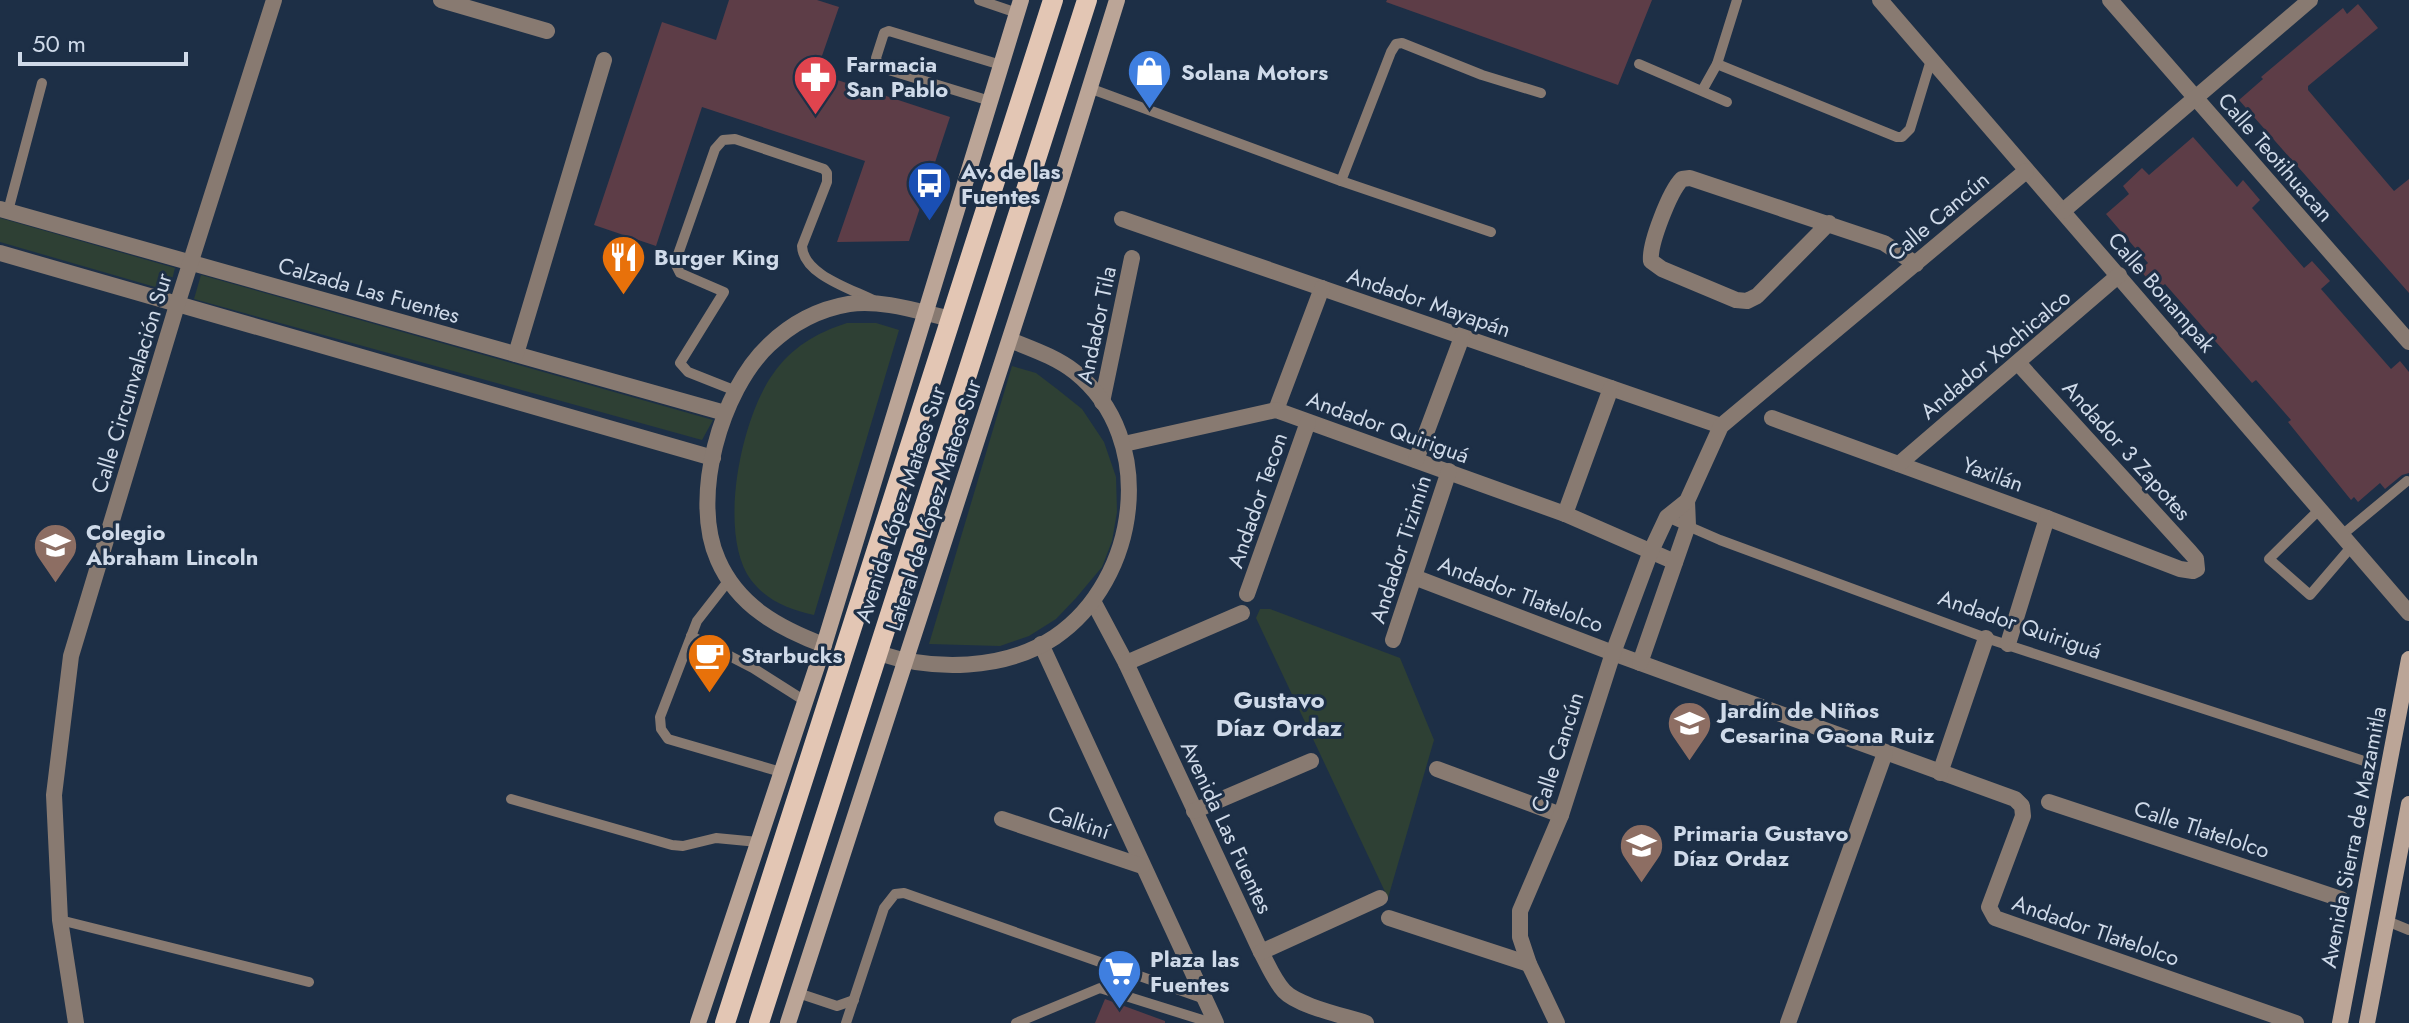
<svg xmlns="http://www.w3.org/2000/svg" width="2409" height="1023" viewBox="0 0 2409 1023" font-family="Jost,sans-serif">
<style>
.green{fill:#2e4034}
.building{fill:#5d3d47}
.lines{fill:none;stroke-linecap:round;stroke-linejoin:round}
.lane{stroke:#887a71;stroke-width:10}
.street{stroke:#887a71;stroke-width:16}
.secondary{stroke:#bba597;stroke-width:16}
.primary{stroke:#e3c6b4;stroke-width:20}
.labels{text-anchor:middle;stroke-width:6;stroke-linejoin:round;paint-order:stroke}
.poi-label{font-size:22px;font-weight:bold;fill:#cfdae9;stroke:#1d2f46;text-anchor:start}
.street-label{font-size:22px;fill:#cfdae9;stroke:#1d2f46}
.neighbourhood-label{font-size:24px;font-weight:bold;fill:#cfdae9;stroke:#1d2f46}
</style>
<rect width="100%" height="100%" fill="#1d2f46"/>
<g class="green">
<path d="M0,218L175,268L169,291L0,242Z"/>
<path d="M201,275L713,420L702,440L194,299Z"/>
<path d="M847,323H876L899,330L814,615C789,609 768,602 751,580C717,534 741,418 773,374C792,347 816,333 847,323Z"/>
<path d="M1012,366L1036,373L1057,389L1082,409L1104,442L1116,477L1117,512L1112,541L1102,567L1076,598L1056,619L1029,636L1000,646L929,644Z"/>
<path d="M1260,609H1270L1400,658L1434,740L1388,898L1256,618Z"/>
</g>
<g class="building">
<path d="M729,0H817L839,7L816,73L950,117L909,241L837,242L865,161L702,107L656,246L594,225L662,22L716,40Z"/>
<path d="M1387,0H1652L1618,85L1386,2Z"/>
<path d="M2358,4L2378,28L2308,86V90L2394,191L2409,179V293L2239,100L2263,79L2261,77L2343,8L2347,14Z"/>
<path d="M2193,137L2237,187L2243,180L2260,200L2252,208L2304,268L2312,261L2330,281L2321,289L2391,369L2400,361L2409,372V473L2402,475L2385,489L2380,483L2358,502L2354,497L2351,500L2288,422L2291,420L2256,380L2252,383L2165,284L2157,290L2140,270L2148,263L2106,214L2129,194L2123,186L2142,168L2149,175Z"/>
<path d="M1105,999L1165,1021V1023H1095Z"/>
</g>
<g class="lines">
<g class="lane">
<path d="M979,0L1017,13"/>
<path d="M1639,64L1727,102"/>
<path d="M1717,64L1897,137H1902L1910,129L1931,60"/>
<path d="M1089,88L1341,181L1491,232"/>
<path d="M1703,89L1717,64L1737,0"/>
<path d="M990,101L879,67L876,58L884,33L889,31L1001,65"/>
<path d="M1341,181L1391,52L1396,44L1402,43L1482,75L1541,93"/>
<path d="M8,211L42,83"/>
<path d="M736,391L688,372L680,363L724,292L680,273L675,263L715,149L723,140L735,139L824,169L827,173V182L802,246C803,275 852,289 875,301"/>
<path d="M2320,509L2269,559L2310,595L2352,546"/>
<path d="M1667,517L1720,540L1986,638L2364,761"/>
<path d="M2342,535L2407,481"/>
<path d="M729,580L697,621L660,717L661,729L668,739L781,772"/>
<path d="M691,636L753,668L805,701"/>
<path d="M511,799L672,845L683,846L716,838L758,842"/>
<path d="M60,920L309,982"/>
<path d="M2387,921L2409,930"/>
<path d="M798,993L837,1006L854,1000"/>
<path d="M846,1023L884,908L895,894L904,893L1202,998"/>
<path d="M1016,1023L1100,988L1212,1023"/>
</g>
<g class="street">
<path d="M441,0L547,31"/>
<path d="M1880,0L2409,613"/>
<path d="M2110,0L2409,342"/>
<path d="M0,209L725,413"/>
<path d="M2063,211L2310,0"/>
<path d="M1122,219L1721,426"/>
<path d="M1829,223L1757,296L1747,301L1736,300L1662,269L1651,261C1649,244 1670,191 1682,179L1690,178L1884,243L1916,264"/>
<path d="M0,253L713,458"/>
<path d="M516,354L604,60"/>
<path d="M1102,402L1132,258"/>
<path d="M1276,410L1322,288"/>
<path d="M1772,418L2047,518L2180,569L2193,571L2197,569L2196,559L2190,552L2019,364"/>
<path d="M1124,444L1276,410L1565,514L1675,562"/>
<path d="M1416,460L1462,337"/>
<path d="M1899,464L2119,275"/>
<path d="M1565,514L1611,388"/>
<path d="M1414,577L1613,653L2015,799L2022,806L2023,816L1989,907L1995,918L2296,1023"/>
<path d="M1247,594L1308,422"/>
<path d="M1093,601L1126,663L1261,952C1268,965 1274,980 1284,991C1298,1006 1345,1016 1366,1023"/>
<path d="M1393,640L1449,471"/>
<path d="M1041,644L1216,1023"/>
<path d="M2008,644L2047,518"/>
<path d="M824,645C779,628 738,606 718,560C690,498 721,390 769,345C791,324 819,309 849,304C882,299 920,312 951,319"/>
<path d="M878,653C933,671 1004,671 1055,637C1139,580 1159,439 1075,372C1056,357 1032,349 1010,340"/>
<path d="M1126,663L1242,613"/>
<path d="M1640,663L1688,525L1687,501"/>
<path d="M1437,769L1561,815"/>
<path d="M1940,773L1986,638"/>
<path d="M2049,802L2341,899"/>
<path d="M1194,811L1311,761"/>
<path d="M1002,819L1142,866"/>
<path d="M1389,918L1529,964"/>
<path d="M1261,952L1380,898"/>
<path d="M76,1023L60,920L54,795L71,656L177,305L274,0"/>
<path d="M1557,1023L1529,964L1520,937V911L1561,815L1613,653L1651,551L1667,517L1687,501L1721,426L2026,171"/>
<path d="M1788,1023L1885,753"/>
</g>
<g class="secondary">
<path d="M698,1023L824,645L1021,0"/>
<path d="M788,1023L1056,196L1117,0"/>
<path d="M2340,1023L2409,659"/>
<path d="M2367,1023L2409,804"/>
</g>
<g class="primary">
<path d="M725,1023L1053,0"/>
<path d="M759,1023L1087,0"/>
</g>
</g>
<defs>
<symbol id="shop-pin" viewBox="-11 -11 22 30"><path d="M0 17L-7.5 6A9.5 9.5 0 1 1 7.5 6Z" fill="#3f7fe0" stroke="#1d2f46"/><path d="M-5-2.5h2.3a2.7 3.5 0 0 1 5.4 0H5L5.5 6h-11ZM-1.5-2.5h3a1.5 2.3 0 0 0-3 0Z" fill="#fff"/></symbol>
<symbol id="pharmacy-pin" viewBox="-11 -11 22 30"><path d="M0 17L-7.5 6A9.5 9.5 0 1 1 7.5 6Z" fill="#e0444e" stroke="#1d2f46"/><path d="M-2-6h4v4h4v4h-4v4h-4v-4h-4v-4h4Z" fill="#fff"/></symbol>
<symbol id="bus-pin" viewBox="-11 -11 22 30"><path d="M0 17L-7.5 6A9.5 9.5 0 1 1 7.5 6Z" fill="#1a4fb4" stroke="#1d2f46"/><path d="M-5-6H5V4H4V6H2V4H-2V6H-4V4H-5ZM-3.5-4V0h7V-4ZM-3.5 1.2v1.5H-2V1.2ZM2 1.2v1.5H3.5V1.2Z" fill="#fff"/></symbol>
<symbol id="restaurant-pin" viewBox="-11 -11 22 30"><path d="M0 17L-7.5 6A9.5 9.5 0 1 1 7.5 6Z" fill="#e8710a" stroke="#1d2f46"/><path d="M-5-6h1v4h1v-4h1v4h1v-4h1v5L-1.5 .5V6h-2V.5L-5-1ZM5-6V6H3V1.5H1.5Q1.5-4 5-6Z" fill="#fff"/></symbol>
<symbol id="university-pin" viewBox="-11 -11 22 30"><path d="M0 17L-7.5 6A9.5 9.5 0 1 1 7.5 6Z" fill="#8d6e63" stroke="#1d2f46"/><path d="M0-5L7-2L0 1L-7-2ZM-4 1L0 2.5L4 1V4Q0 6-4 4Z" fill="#fff"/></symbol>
<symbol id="cafe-pin" viewBox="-11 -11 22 30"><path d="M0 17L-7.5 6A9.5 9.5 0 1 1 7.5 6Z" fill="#e8710a" stroke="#1d2f46"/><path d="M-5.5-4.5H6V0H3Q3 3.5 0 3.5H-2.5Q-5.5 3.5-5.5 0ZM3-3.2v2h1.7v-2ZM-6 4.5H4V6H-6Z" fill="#fff"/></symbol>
<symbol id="school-pin" viewBox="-11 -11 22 30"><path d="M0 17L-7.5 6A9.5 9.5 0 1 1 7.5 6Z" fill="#8d6e63" stroke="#1d2f46"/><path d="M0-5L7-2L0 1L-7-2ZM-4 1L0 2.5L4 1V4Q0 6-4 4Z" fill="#fff"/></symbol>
<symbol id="supermarket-pin" viewBox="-11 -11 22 30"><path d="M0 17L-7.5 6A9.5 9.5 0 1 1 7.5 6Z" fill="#3f7fe0" stroke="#1d2f46"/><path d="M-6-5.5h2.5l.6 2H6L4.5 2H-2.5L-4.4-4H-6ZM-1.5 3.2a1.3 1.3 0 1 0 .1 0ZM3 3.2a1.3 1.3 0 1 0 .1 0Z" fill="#fff"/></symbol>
</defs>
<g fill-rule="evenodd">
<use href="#shop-pin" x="1124" y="46" width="51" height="69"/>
<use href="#pharmacy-pin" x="790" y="52" width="51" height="69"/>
<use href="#bus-pin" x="904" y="158" width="51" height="69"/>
<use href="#restaurant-pin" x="598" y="232" width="51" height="69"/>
<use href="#university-pin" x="30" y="520" width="51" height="69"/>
<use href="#cafe-pin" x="684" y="630" width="51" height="69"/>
<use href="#school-pin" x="1664" y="698" width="51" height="69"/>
<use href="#school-pin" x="1616" y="820" width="51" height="69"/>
<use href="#supermarket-pin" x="1094" y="946" width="51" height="69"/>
</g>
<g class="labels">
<g class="poi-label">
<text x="846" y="72">Farmacia<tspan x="846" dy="25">San Pablo</tspan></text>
<text x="1181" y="80">Solana Motors</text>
<text x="961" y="179">Av. de las<tspan x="961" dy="25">Fuentes</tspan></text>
<text x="654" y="265">Burger King</text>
<text x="86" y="540">Colegio<tspan x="86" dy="25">Abraham Lincoln</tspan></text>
<text x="741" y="663">Starbucks</text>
<text x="1720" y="718">Jardín de Niños<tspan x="1720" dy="25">Cesarina Gaona Ruiz</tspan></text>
<text x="1673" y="841">Primaria Gustavo<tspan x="1673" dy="25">Díaz Ordaz</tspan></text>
<text x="1150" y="967">Plaza las<tspan x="1150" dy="25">Fuentes</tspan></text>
</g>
<g class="street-label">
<text transform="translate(2276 157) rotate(49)" y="8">Calle Teotihuacan</text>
<text transform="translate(1938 216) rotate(-40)" y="8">Calle Cancún</text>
<text transform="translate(369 290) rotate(16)" y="8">Calzada Las Fuentes</text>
<text transform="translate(2162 292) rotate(49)" y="8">Calle Bonampak</text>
<text transform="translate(1429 302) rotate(19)" y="8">Andador Mayapán</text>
<text transform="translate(1096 325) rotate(-78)" y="8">Andador Tila</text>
<text transform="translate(1995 354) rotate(-40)" y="8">Andador Xochicalco</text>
<text transform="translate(131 383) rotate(-73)" y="8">Calle Circunvalación Sur</text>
<text transform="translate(1388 427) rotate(20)" y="8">Andador Quiriguá</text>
<text transform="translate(2127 450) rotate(48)" y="8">Andador 3 Zapotes</text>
<text transform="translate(1993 474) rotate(20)" y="8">Yaxilán</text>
<text transform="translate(1257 500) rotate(-71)" y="8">Andador Tecon</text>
<text transform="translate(900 504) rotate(-72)" y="8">Avenida López Mateos Sur</text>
<text transform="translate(933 505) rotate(-72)" y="8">Lateral de López Mateos Sur</text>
<text transform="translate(1400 549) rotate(-72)" y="8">Andador Tizimín</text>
<text transform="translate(1521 594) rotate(21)" y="8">Andador Tlatelolco</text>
<text transform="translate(2020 624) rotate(19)" y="8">Andador Quiriguá</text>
<text transform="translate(1557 752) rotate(-72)" y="8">Calle Cancún</text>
<text transform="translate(1079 822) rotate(18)" y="8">Calkiní</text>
<text transform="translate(1227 827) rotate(65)" y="8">Avenida Las Fuentes</text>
<text transform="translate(2202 829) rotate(18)" y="8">Calle Tlatelolco</text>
<text transform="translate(2353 837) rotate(-79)" y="8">Avenida Sierra de Mazamitla</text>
<text transform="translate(2096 930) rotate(19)" y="8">Andador Tlatelolco</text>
</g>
<g class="neighbourhood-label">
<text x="1279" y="708">Gustavo<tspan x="1279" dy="28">Díaz Ordaz</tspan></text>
</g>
</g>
<path d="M20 52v12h166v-12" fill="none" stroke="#cfdae9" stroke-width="4"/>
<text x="32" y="52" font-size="24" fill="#cfdae9" stroke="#1d2f46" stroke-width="6" paint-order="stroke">50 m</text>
</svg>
